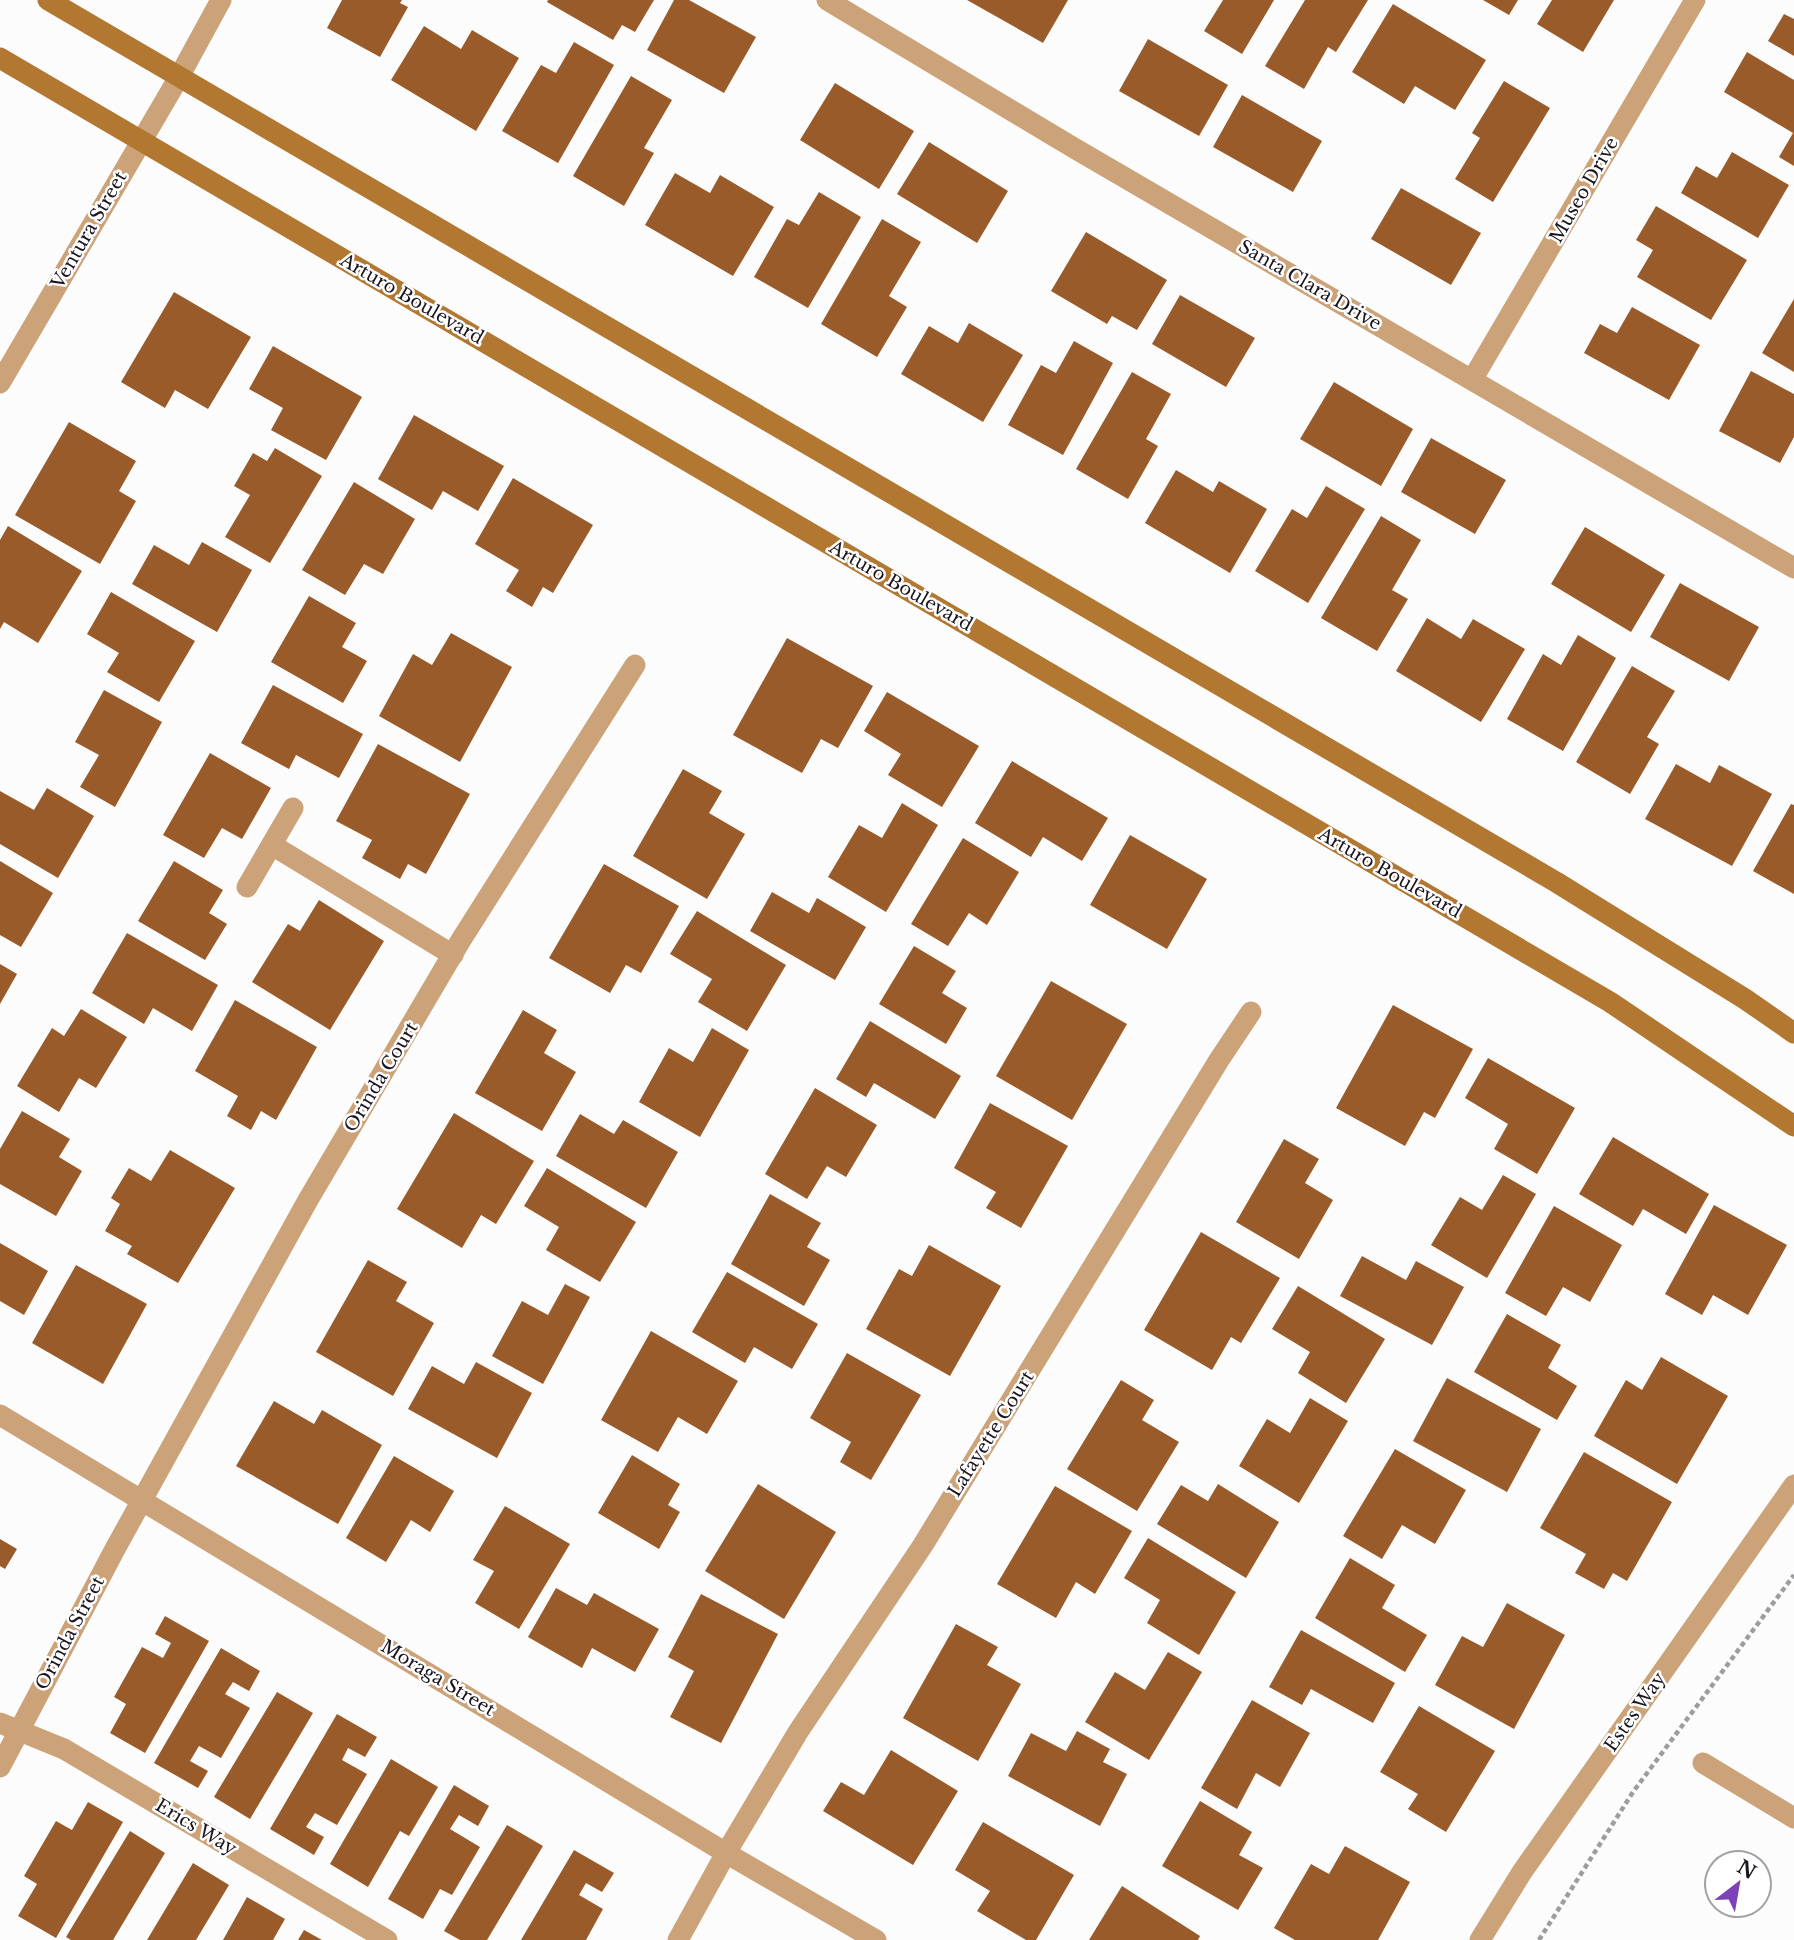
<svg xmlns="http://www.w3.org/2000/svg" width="1794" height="1940" viewBox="0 0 1794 1940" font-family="'Libre Baskerville',serif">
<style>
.building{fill:#9a5b2a}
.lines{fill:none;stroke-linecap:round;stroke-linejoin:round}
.path{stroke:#9e9ca0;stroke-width:4.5;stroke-dasharray:5 3.5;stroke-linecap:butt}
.lane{stroke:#cca379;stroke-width:21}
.street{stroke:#cca379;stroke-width:21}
.secondary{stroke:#b27731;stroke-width:21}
.labels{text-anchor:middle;stroke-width:5;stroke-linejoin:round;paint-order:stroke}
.street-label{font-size:18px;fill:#1a151e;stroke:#fff}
</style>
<rect width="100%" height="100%" fill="#fcfcfc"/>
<g class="building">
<path d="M342,0H402L400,3L408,7L380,57L327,28Z"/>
<path d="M548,0H654L635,32L622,25L613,40L547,2Z"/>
<path d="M674,0H689L756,37L724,93L647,50Z"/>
<path d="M967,0H1068L1043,43Z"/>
<path d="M1223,0H1274L1242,54L1204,31Z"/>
<path d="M1305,0H1368L1336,52L1328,47L1304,89L1265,66Z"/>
<path d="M1483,0H1518L1509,15Z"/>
<path d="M1552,0H1614L1583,52L1537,24Z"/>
<path d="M1393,4L1486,60L1455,110L1415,86L1404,104L1352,72Z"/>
<path d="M1784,14L1794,19V56L1768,41Z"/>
<path d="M424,26L461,49L472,30L519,58L476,131L391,80Z"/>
<path d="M1148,39L1228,85L1199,136L1119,91Z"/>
<path d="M574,42L614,65L558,163L502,131L541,65L556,73Z"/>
<path d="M1747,52L1794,80V166L1779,157L1793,133L1724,92Z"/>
<path d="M631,76L672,100L644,148L654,153L624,206L573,176Z"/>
<path d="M1504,81L1550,108L1493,202L1455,179L1480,138L1472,133Z"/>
<path d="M835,83L914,131L879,189L800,140Z"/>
<path d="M1242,95L1322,141L1293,192L1213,147Z"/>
<path d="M929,142L1008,191L977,243L897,194Z"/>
<path d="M1732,152L1789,185L1758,238L1681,193L1696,166L1717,178Z"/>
<path d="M675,173L710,193L720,175L774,207L733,276L645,225Z"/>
<path d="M1401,188L1481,233L1451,285L1371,239Z"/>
<path d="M819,192L861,217L808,308L754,277L787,219L799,225Z"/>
<path d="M1656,206L1747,260L1711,320L1637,277L1653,250L1636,240Z"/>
<path d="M882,219L921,242L889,296L907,307L877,357L821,324Z"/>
<path d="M1086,232L1167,280L1137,330L1112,316L1107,324L1051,291Z"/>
<path d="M174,292L251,337L208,409L175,390L165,408L121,382Z"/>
<path d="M1180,295L1255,338L1226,387L1152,344Z"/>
<path d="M1794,299V372L1762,353Z"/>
<path d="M1632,307L1700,345L1669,400L1584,353L1600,324L1617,333Z"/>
<path d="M969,323L1023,355L983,422L901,374L929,326L958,343Z"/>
<path d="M1074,341L1113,363L1063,455L1008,425L1041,365L1056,373Z"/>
<path d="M273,346L362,397L326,460L271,430L283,408L249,389Z"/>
<path d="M1751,371L1794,394V437L1780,463L1719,431Z"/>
<path d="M1132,372L1171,394L1146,439L1158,446L1128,499L1076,469Z"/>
<path d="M1334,382L1413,429L1381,486L1300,439Z"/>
<path d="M414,415L504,466L478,511L443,491L432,510L378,479Z"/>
<path d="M69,422L136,461L119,491L136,501L100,564L15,515Z"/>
<path d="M1431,438L1506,480L1475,534L1401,492Z"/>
<path d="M275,448L322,476L270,563L225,537L250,495L234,486L253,453L267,461Z"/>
<path d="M1176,470L1213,492L1219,481L1267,509L1230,573L1145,523Z"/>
<path d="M513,478L593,525L553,593L543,587L532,607L506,591L519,570L475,544Z"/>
<path d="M354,482L415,519L383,574L364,564L345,595L302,570Z"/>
<path d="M1326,486L1365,509L1308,603L1255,571L1292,509L1307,518Z"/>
<path d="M1381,516L1421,540L1392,590L1408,599L1377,651L1321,618Z"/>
<path d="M8,526L82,571L38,643L4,622L0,629V540Z"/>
<path d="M1585,527L1665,575L1631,632L1551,584Z"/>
<path d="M202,542L252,570L217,632L132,584L154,545L189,565Z"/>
<path d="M1680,583L1759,627L1729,681L1650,637Z"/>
<path d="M111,592L195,641L159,702L107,672L119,653L87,634Z"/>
<path d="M309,596L356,623L342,647L367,661L343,703L271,662Z"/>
<path d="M1427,618L1461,639L1473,619L1525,649L1481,722L1396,671Z"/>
<path d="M451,633L512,667L460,762L379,716L413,654L432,665Z"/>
<path d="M1578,635L1616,658L1563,751L1507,719L1543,654L1561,665Z"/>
<path d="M787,638L873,686L838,748L821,739L802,773L733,735Z"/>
<path d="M1632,666L1675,691L1647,737L1659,744L1630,794L1576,762Z"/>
<path d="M273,685L363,734L339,778L296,755L289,769L241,743Z"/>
<path d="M104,690L162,722L115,807L80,787L99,755L75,742Z"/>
<path d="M887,692L979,746L942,807L888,775L901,754L864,731Z"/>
<path d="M378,744L470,794L426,874L408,864L400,879L362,858L372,840L336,821Z"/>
<path d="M210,753L271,788L242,839L222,828L204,858L163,835Z"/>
<path d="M1012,761L1108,818L1082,861L1043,837L1031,857L975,823Z"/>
<path d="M1676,764L1710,783L1719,765L1772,794L1732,866L1645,819Z"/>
<path d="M683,769L722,791L709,813L745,834L707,899L633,856Z"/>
<path d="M47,788L94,816L58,878L0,844V791L34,810Z"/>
<path d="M902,803L938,825L886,912L828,877L859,825L882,838Z"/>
<path d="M1791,804L1794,805V894L1753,871Z"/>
<path d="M1130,835L1207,879L1167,949L1090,905Z"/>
<path d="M963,838L1019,872L987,925L969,913L948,946L911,924Z"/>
<path d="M0,861L53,893L21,947L0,935Z"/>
<path d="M174,861L223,890L209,913L227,924L205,960L138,921Z"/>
<path d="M604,864L679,906L641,973L626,965L610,993L549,958Z"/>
<path d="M772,892L809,913L817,898L866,927L835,980L750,931Z"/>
<path d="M319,900L384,941L330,1030L252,982L288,924L300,931Z"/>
<path d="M697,911L786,965L747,1031L698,1002L712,979L670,954Z"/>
<path d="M127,933L218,985L192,1031L153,1008L144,1024L92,993Z"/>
<path d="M914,946L956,971L942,993L967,1008L946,1044L879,1004Z"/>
<path d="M0,964L17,974L0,1004Z"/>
<path d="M1051,981L1127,1024L1072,1120L996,1076Z"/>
<path d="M235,1000L317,1047L276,1120L261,1111L251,1130L227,1116L238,1096L195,1071Z"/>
<path d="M1393,1005L1473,1049L1435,1118L1424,1112L1405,1146L1336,1108Z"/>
<path d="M81,1009L127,1037L96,1088L79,1078L59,1112L17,1086L52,1028L64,1036Z"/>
<path d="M523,1010L557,1030L544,1053L576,1072L542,1131L475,1093Z"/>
<path d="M870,1021L961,1076L935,1119L874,1083L866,1097L836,1079Z"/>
<path d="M712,1028L749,1050L700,1137L639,1102L669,1048L693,1062Z"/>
<path d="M1488,1058L1575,1108L1537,1174L1494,1149L1508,1124L1465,1098Z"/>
<path d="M815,1088L877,1125L846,1177L827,1166L807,1199L765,1174Z"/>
<path d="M990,1103L1068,1146L1021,1228L986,1208L996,1192L954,1168Z"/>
<path d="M22,1111L70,1139L59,1157L82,1171L56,1216L0,1184V1149Z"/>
<path d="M454,1113L534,1161L496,1224L481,1215L462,1248L397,1209Z"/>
<path d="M580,1114L614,1134L623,1120L678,1152L646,1208L556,1156Z"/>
<path d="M1613,1137L1709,1194L1686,1234L1643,1209L1633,1226L1579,1194Z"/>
<path d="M1284,1139L1319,1159L1305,1183L1333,1200L1299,1259L1236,1222Z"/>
<path d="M170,1150L235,1188L178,1283L127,1254L132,1246L105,1231L120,1204L111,1198L129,1168L151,1181Z"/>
<path d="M547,1168L636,1222L600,1282L546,1250L559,1227L524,1206Z"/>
<path d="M1503,1175L1536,1194L1487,1278L1431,1245L1460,1197L1482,1210Z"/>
<path d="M770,1194L821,1223L807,1247L830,1260L804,1306L731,1264Z"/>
<path d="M1714,1205L1787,1245L1748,1315L1713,1295L1702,1315L1665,1294Z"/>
<path d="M1554,1206L1622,1245L1590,1302L1563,1287L1546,1316L1505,1293Z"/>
<path d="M1201,1232L1280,1278L1241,1343L1231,1337L1212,1370L1144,1330Z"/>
<path d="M0,1243L48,1271L24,1315L0,1301Z"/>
<path d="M929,1245L1001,1286L950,1376L866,1329L899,1269L912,1276Z"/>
<path d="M1362,1256L1406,1280L1416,1261L1464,1287L1432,1345L1340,1296Z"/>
<path d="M368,1260L407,1282L396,1301L434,1323L393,1396L316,1352Z"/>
<path d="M76,1265L147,1304L103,1384L32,1343Z"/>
<path d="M727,1272L818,1324L792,1369L754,1347L745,1363L692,1332Z"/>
<path d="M565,1284L590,1297L543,1384L492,1356L522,1301L548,1315Z"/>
<path d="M1298,1286L1385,1339L1346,1403L1298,1373L1310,1352L1272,1329Z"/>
<path d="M1507,1314L1561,1345L1548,1368L1577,1386L1557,1420L1474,1372Z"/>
<path d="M651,1331L738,1381L707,1434L678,1417L658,1452L601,1420Z"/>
<path d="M847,1353L921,1395L871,1480L840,1462L851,1442L810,1418Z"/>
<path d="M1661,1357L1728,1396L1677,1484L1594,1436L1626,1380L1642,1390Z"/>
<path d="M476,1362L532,1393L497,1458L408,1409L432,1366L464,1384Z"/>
<path d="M1447,1378L1541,1429L1507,1492L1413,1441Z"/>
<path d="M1121,1380L1154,1400L1142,1420L1179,1442L1137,1511L1067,1469Z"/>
<path d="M1310,1398L1348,1421L1299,1503L1239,1466L1267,1419L1290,1433Z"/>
<path d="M274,1401L314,1424L322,1410L382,1445L338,1524L236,1466Z"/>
<path d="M1395,1449L1466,1490L1435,1544L1402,1525L1382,1559L1343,1536Z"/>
<path d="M1584,1452L1672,1502L1627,1581L1613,1573L1604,1589L1575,1573L1586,1554L1540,1528Z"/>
<path d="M632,1455L680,1484L668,1505L680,1512L659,1549L598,1513Z"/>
<path d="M394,1456L454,1491L430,1532L411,1520L386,1562L346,1538Z"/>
<path d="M758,1484L836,1532L784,1619L705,1571Z"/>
<path d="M1218,1484L1279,1522L1246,1578L1157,1524L1181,1485L1208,1501Z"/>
<path d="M1055,1486L1132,1531L1095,1594L1076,1582L1056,1618L997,1584Z"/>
<path d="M505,1506L570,1544L519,1629L475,1603L494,1571L473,1560Z"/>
<path d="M1148,1538L1236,1592L1199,1655L1147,1623L1160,1600L1124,1578Z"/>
<path d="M0,1539L17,1549L5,1569L0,1566Z"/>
<path d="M1350,1558L1395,1585L1382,1608L1427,1635L1405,1672L1315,1618Z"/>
<path d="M556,1588L587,1605L594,1593L659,1629L635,1672L592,1648L582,1668L528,1637Z"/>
<path d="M701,1594L778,1634L721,1743L670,1717L694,1671L668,1657Z"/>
<path d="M1507,1603L1565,1635L1514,1729L1435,1685L1462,1636L1483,1647Z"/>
<path d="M165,1616L209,1641L145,1753L110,1733L126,1704L114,1697L142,1647L163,1658L171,1643L155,1634Z"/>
<path d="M956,1624L998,1647L987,1665L1021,1684L978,1761L903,1718Z"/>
<path d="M1301,1630L1395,1683L1373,1723L1311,1689L1302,1705L1269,1687Z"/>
<path d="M221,1648L260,1671L249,1691L233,1682L225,1694L250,1708L221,1758L199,1746L190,1761L208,1771L198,1788L154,1763Z"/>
<path d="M1168,1652L1202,1672L1149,1760L1085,1722L1115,1672L1145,1690Z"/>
<path d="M277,1692L313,1713L250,1819L214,1797Z"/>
<path d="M1252,1700L1310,1733L1280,1787L1256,1773L1237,1809L1201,1788Z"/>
<path d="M1419,1706L1495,1751L1446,1832L1408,1809L1418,1794L1380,1772Z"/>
<path d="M337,1714L377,1737L365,1757L348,1748L342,1760L367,1774L337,1825L315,1813L306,1827L324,1837L314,1855L270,1829Z"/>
<path d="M1077,1731L1110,1749L1103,1762L1127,1774L1100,1826L1008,1776L1031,1733L1066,1751Z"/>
<path d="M891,1750L958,1791L913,1865L823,1811L841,1782L864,1795Z"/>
<path d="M391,1759L438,1787L409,1836L400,1831L368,1887L330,1864Z"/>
<path d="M454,1785L489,1806L478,1826L459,1815L450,1829L480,1847L452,1895L440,1889L423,1919L388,1899Z"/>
<path d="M1200,1801L1252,1832L1239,1855L1263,1868L1238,1910L1162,1866Z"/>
<path d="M88,1802L123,1822L56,1938L18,1916L37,1884L24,1876L56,1821L72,1830Z"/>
<path d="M983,1822L1074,1875L1036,1940H1026L977,1911L990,1891L955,1870Z"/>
<path d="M507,1825L543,1846L487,1940H460L444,1931Z"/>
<path d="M130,1831L165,1853L113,1940H71L66,1937Z"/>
<path d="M1345,1846L1410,1882L1378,1940H1295L1274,1928L1311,1864L1329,1874Z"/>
<path d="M574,1850L614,1873L602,1892L586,1883L579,1895L603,1909L586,1940H521Z"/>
<path d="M193,1863L229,1885L196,1940H147Z"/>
<path d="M1122,1886L1200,1936L1198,1940H1089Z"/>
<path d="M247,1897L285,1919L273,1940H223Z"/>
<path d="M304,1930L322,1940H298Z"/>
</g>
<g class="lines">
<path class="path" d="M1539,1940L1633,1792L1794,1575"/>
<g class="lane">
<path d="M272,845L453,955"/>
<path d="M247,887L293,808"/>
<path d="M0,1723L64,1749L387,1940"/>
<path d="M1703,1763L1794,1818"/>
</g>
<g class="street">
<path d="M827,0L1074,148L1794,568"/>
<path d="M1472,380L1695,0"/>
<path d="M0,383L179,77L221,0"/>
<path d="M0,1415L726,1853L876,1940"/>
<path d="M0,1767L115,1549L308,1200L461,940L635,665"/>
<path d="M678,1940L726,1853L798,1732L923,1545L1219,1060L1251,1012"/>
<path d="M1480,1940L1522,1872L1794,1485"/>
</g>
<g class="secondary">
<path d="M48,0L1556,882L1745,999L1794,1033"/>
<path d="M0,58L1610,1002L1794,1126"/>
</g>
</g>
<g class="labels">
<g class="street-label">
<text transform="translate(1584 190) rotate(-60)" y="6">Museo Drive</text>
<text transform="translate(89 230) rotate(-60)" y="6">Ventura Street</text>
<text transform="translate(1310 285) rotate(30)" y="6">Santa Clara Drive</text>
<text transform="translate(412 299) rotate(30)" y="6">Arturo Boulevard</text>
<text transform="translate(901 586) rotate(30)" y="6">Arturo Boulevard</text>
<text transform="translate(1390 873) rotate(30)" y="6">Arturo Boulevard</text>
<text transform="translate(381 1077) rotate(-59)" y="6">Orinda Court</text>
<text transform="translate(991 1434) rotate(-58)" y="6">Lafayette Court</text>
<text transform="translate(70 1633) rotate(-62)" y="6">Orinda Street</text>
<text transform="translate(438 1678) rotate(31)" y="6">Moraga Street</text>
<text transform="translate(1635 1712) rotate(-55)" y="6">Estes Way</text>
<text transform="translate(196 1827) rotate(31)" y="6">Erics Way</text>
</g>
</g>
<g transform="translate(1738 1884) rotate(31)"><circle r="33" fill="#ffffff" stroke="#a3a1a5" stroke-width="2"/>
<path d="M0-5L12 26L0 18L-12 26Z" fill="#7e42b8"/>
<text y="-10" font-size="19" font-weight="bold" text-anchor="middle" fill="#1a151e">N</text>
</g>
</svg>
